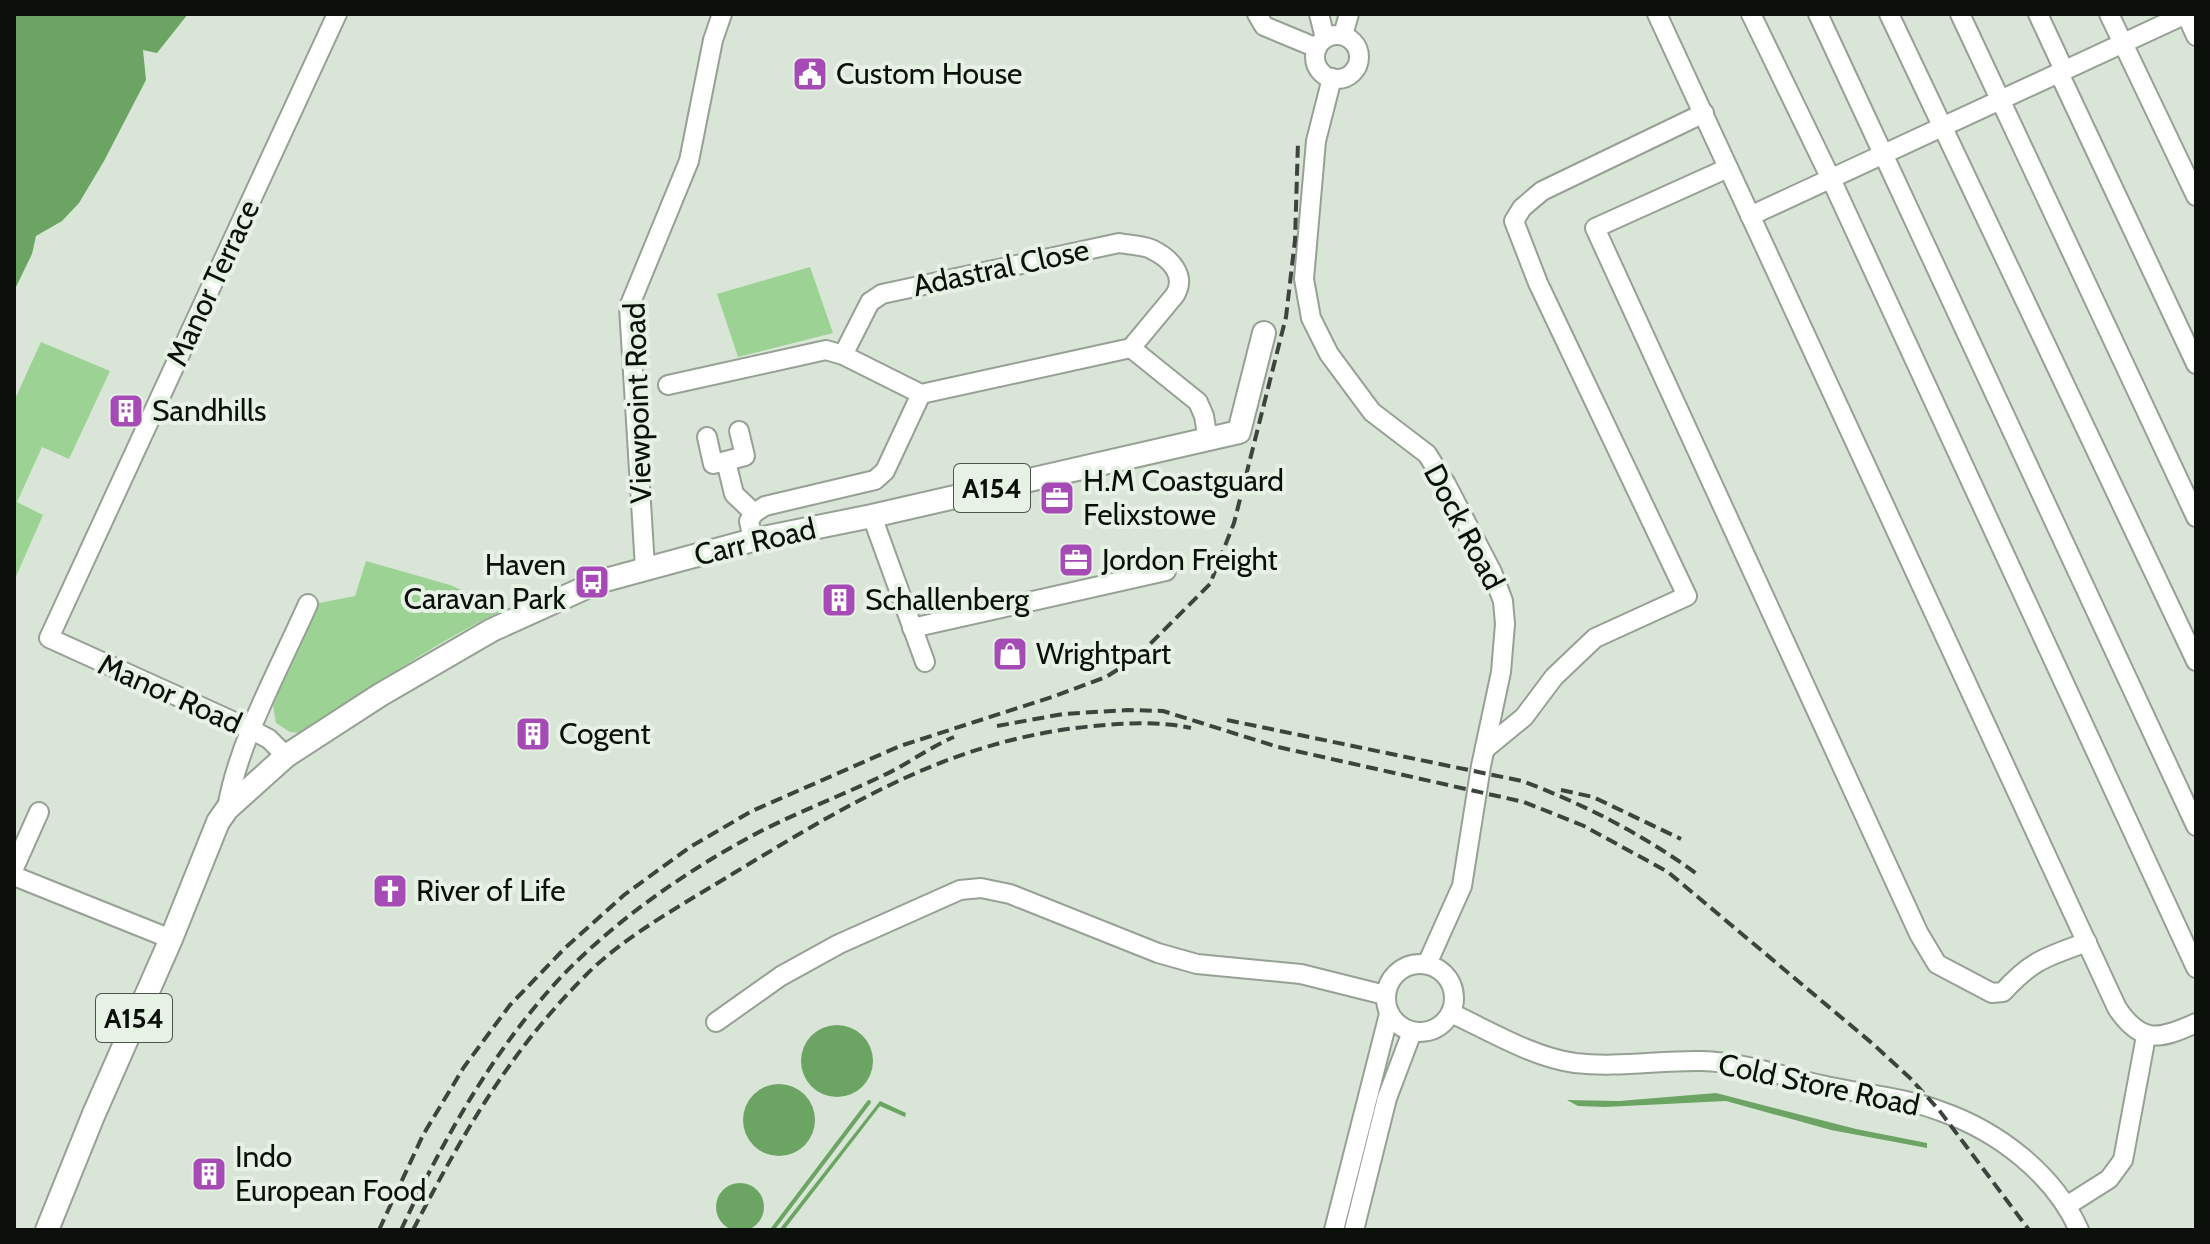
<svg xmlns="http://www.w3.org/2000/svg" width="2210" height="1244" viewBox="0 0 2210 1244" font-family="Cabin,sans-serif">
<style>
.green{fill:#9cd294}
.water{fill:#6ba463}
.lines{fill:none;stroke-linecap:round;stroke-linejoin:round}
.stream{stroke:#6ba463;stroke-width:4}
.minor-casing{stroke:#95a193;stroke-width:22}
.major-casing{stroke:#95a193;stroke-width:26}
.minor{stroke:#fff;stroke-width:18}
.major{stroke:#fff;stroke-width:22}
.rail{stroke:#3d443d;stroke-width:4;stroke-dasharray:12 6;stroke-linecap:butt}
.labels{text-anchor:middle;stroke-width:8;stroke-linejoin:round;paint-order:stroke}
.shield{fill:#e6f3e4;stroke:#4d544c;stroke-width:2}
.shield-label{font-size:28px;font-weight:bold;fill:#0b100b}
.poi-label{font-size:30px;fill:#0b100b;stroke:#e6f3e4;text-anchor:start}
.street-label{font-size:30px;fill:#0b100b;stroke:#e6f3e4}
</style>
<rect width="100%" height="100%" fill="#d9e6d7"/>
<g class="green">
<path d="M810,267L833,333L738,357L717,294Z"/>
<path d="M41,342L110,371L69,459L42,447L17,502L43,515L14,581V401Z"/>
<path d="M366,561L450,585L506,609C432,643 368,691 299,733L290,732L276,723L273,706L314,604L355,596Z"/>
</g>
<g class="water">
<path d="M14,14H188L157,53L143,50L146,80L104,161L79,203L62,221L36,236L32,254L14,291Z"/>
<circle cx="837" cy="1061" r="36"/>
<circle cx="779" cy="1120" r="36"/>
<path d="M1716,1093L1856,1129L1927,1143V1148L1831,1130L1726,1101L1605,1107L1578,1106L1567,1100L1619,1101Z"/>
<path d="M880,1101L906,1113L905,1117L880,1106L784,1230H779Z"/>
<circle cx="740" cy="1207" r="24"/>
</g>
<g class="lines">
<path class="stream" d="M772,1230L869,1102"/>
<defs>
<g id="minor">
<path d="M1257,14L1264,26L1317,48"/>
<path d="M1319,14L1325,38"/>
<path d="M1657,14L2117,1008C2141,1044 2159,1040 2196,1023"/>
<path d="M1751,14L1831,179L2196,968"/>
<path d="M1818,14L2196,826"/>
<path d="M1889,14L2196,661"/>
<path d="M1960,14L2196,517"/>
<path d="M2038,14L2064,70"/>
<path d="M2109,14L2196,196"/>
<path d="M2186,14L2196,36"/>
<circle cx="1337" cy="57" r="22"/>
<path d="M1343,35L1349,14"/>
<path d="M2059,73L2196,364"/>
<path d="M1332,78L1316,141L1304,279L1311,318L1329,354L1372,412L1427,454L1446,484L1492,572L1503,601L1505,624L1501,672L1481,766L1462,886L1427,964"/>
<path d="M1728,168L1595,228L1919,934L1937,964L1992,993L2003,992C2033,959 2047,957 2087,942"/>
<path d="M1750,216L2186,14"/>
<path d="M1119,243C1129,245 1142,245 1151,249C1170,258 1187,275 1175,295L1131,348L921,394L843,355L870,302L882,294Z"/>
<path d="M1131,348L1198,402L1204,416L1208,440"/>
<path d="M668,385L826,350L843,355"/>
<path d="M707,437L713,464L726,461L734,494L754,513"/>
<path d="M726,461L745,456L739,431"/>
<path d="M872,516L925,662"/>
<path d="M753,540L749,521L754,513L765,506L875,480L885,471L921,394"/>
<path d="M645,568L629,307L689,161L713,40L722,14"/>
<path d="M912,628L1166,571"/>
<path d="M1485,749L1524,717L1554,677L1595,638L1687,596L1538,283L1514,221L1522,208L1542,191L1704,113"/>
<path d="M286,756L269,739L252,730L49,638L337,14"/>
<path d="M227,809C237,744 281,665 308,604"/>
<path d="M14,868L39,812"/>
<path d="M14,876L171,939"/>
<circle cx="1420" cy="998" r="34"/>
<path d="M1451,1013C1490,1031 1532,1057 1575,1063C1618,1068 1660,1060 1702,1061C1742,1062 1782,1076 1821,1085C1860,1094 1903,1097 1940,1111C1998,1131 2054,1174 2079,1230"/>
<path d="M716,1022L781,976L839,944L960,890L981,888L1010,894L1158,953L1197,964L1301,974L1385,995"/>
<path d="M2068,1205L2109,1179L2123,1160L2146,1036"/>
<path d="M1334,1230L1389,1014"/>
<path d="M1354,1230L1387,1098L1412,1032"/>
</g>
<path id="major" d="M47,1230L93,1116L171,939L218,822L227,809L286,756L380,695L492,630L598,582L753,540L872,516L1239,432L1264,333"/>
</defs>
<use href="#minor" class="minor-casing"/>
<use href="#major" class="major-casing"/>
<use href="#minor" class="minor"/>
<use href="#major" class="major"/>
<g class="rail">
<path d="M1227,720L1522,781C1584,804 1644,835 1697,874"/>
<path d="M997,726L1063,714L1128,710L1163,711L1278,747L1524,802L1584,826L1668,872L1873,1044L1910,1078L1939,1110L2029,1230"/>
<path d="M1561,790L1593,797L1681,839"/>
<path d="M379,1230L423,1135L464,1067L510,1005L565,948L624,895L690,847L752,811L900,746L1052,697L1106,677L1136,658L1210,584L1234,523L1286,317L1295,240L1298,142"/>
<path d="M401,1230C443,1140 494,1048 563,975C615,921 682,874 748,838C790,815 836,798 880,777C905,766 928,748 954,737"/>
<path d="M413,1230C462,1135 509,1052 585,976C624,936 687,902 734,873C852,802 953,739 1094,726C1125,723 1160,721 1191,728"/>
</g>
</g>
<defs>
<symbol id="civic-square" viewBox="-11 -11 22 22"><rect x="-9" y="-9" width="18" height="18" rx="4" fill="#a64bb6" stroke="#e6f3e4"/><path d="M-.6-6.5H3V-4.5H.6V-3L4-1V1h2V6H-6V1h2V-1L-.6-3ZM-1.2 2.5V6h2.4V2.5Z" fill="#fff"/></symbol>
<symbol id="building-square" viewBox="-11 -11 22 22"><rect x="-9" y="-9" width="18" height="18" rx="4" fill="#a64bb6" stroke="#e6f3e4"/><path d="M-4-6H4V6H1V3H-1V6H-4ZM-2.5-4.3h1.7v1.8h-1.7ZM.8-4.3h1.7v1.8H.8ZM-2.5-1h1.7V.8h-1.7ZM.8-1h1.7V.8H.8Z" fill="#fff"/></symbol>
<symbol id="office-square" viewBox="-11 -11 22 22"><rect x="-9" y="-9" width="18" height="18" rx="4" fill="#a64bb6" stroke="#e6f3e4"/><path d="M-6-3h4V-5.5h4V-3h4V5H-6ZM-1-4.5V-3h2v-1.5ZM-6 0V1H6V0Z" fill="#fff"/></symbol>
<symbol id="bus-square" viewBox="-11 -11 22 22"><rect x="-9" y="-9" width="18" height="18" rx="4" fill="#a64bb6" stroke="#e6f3e4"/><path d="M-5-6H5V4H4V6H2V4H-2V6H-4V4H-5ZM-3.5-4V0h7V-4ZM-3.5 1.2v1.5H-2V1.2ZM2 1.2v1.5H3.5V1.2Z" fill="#fff"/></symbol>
<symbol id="shop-square" viewBox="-11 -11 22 22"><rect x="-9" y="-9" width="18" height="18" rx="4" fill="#a64bb6" stroke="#e6f3e4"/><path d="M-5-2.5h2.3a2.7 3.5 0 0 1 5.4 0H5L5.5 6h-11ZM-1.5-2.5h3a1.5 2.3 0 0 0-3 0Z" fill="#fff"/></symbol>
<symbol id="church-square" viewBox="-11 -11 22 22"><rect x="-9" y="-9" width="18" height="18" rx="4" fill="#a64bb6" stroke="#e6f3e4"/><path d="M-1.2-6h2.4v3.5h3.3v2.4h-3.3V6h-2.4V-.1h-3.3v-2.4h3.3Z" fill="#fff"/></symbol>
</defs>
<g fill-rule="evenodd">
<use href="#civic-square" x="790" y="54" width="40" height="40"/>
<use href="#building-square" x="106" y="391" width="40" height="40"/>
<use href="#office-square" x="1037" y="478" width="40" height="40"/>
<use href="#office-square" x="1056" y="540" width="40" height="40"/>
<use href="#bus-square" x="572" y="562" width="40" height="40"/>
<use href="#building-square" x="819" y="580" width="40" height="40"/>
<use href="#shop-square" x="990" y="634" width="40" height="40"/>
<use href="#building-square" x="513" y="714" width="40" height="40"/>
<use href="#church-square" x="370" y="871" width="40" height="40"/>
<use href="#building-square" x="189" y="1154" width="40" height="40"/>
</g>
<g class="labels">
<g class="shield">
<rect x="954" y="464" width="76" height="48" rx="6"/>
<rect x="96" y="994" width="76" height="48" rx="6"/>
</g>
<g class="shield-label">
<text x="992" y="498">A154</text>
<text x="134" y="1028">A154</text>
</g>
<g class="poi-label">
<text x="836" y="84">Custom House</text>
<text x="152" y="421">Sandhills</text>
<text x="1083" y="491">H.M Coastguard<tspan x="1083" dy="34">Felixstowe</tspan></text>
<text x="1102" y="570">Jordon Freight</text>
<text x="566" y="575" text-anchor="end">Haven<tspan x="566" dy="34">Caravan Park</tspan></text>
<text x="865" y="610">Schallenberg</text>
<text x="1036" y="664">Wrightpart</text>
<text x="559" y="744">Cogent</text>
<text x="416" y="901">River of Life</text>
<text x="235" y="1167">Indo<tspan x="235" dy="34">European Food</tspan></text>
</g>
<g class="street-label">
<text transform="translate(1001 268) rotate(-12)" y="10">Adastral Close</text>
<text transform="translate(213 283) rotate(-65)" y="10">Manor Terrace</text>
<text transform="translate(638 403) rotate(-92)" y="10">Viewpoint Road</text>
<text transform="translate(1464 527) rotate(62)" y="10">Dock Road</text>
<text transform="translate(755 542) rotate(-13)" y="10">Carr Road</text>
<text transform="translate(170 694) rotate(24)" y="10">Manor Road</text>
<text transform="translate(1819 1085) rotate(12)" y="10">Cold Store Road</text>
</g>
</g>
<rect width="2210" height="1244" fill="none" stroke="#0b100b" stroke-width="32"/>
</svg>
